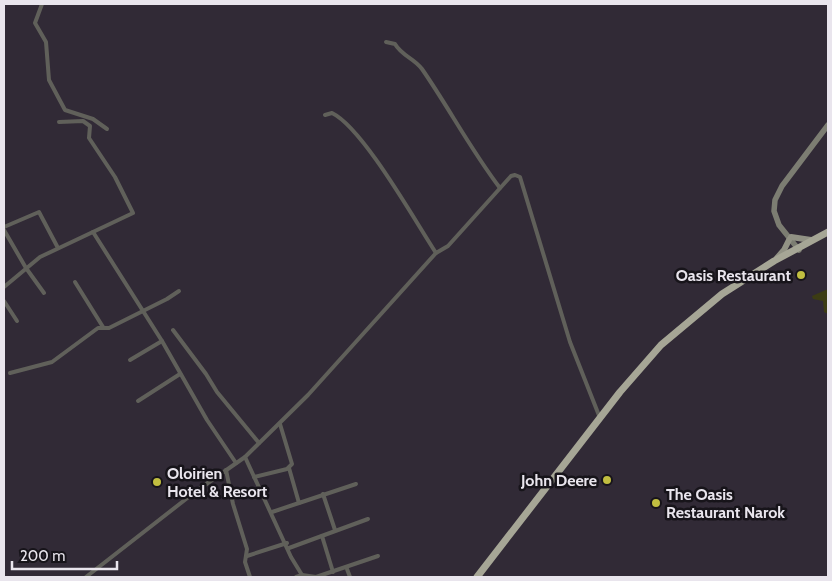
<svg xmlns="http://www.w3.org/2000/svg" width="832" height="581" viewBox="0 0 832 581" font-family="Cabin,sans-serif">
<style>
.green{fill:#3c3c14}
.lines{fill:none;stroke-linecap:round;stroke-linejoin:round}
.street{stroke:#60605a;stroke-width:4}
.secondary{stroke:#7c7d72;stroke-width:5.5}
.primary{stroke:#929285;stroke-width:6}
.highway{stroke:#a6a696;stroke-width:7}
.poi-dot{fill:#c1be40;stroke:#17141a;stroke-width:2}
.labels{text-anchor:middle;stroke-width:5;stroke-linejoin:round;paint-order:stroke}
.poi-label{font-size:16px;font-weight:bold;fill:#e9e5ed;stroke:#17141a;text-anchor:end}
</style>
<rect width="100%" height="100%" fill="#312a36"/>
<path class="green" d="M828,289V314L824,312L823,301L813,299L812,296Z"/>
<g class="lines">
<g class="street">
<path d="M42,4L35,23L46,42L49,80L65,110L93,119L107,129"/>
<path d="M386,42L395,44C402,56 414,58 422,69C449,108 471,150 500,188"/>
<path d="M325,115L332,113C363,128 415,221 436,253L448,246L511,176L515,175L520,177L570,342L600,418"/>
<path d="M4,227L39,212L58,248"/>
<path d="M4,230L26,268L44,293"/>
<path d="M93,232L162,341L207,420L236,463"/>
<path d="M75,282L103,327"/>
<path d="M4,287L40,257L133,213L115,177L89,138L90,126L83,121L59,122"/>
<path d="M4,301L17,321"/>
<path d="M173,330L206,374L217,392L259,443"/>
<path d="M130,360L162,341"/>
<path d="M10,373L52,362L98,328H109L167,299L179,291"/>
<path d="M138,401L180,374"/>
<path d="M245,457L291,557L302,575"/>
<path d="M289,468L299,503L356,484"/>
<path d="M226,470L233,504L247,549L245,562L250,577"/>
<path d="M254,477L287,469L292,464L280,424"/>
<path d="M323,494L335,530"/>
<path d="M272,512L299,503"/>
<path d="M322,536L333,572"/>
<path d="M289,548L368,519"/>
<path d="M247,556L287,543"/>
<path d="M347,569L350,577"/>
<path d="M86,577L195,492L245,457L308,395L436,253"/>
<path d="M296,577L302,575L316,577"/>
<path d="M316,577L378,556"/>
</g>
<path class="secondary" d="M799,250L779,225L774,211L775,200L782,186L828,125"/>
<g class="primary">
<path d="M791,237L811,240"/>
<path d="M777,258L784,250L789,240"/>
</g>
<path class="highway" d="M477,577L620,392L661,345L722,294L774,261L828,232"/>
</g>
<g class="poi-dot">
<circle cx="801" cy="275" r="5"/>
<circle cx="607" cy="480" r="5"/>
<circle cx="157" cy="482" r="5"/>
<circle cx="656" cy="503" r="5"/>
</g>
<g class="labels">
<g class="poi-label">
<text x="791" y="281">Oasis Restaurant</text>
<text x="167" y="479" text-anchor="start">Oloirien<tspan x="167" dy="18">Hotel &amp; Resort</tspan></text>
<text x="597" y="486">John Deere</text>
<text x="666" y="500" text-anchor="start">The Oasis<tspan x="666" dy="18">Restaurant Narok</tspan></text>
</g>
</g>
<rect width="832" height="581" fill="none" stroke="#e9e5ed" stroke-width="10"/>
<path d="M12 561v8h105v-8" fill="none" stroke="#e9e5ed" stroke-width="2.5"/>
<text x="20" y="561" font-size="15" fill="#e9e5ed" stroke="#17141a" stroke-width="4" paint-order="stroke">200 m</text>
</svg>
